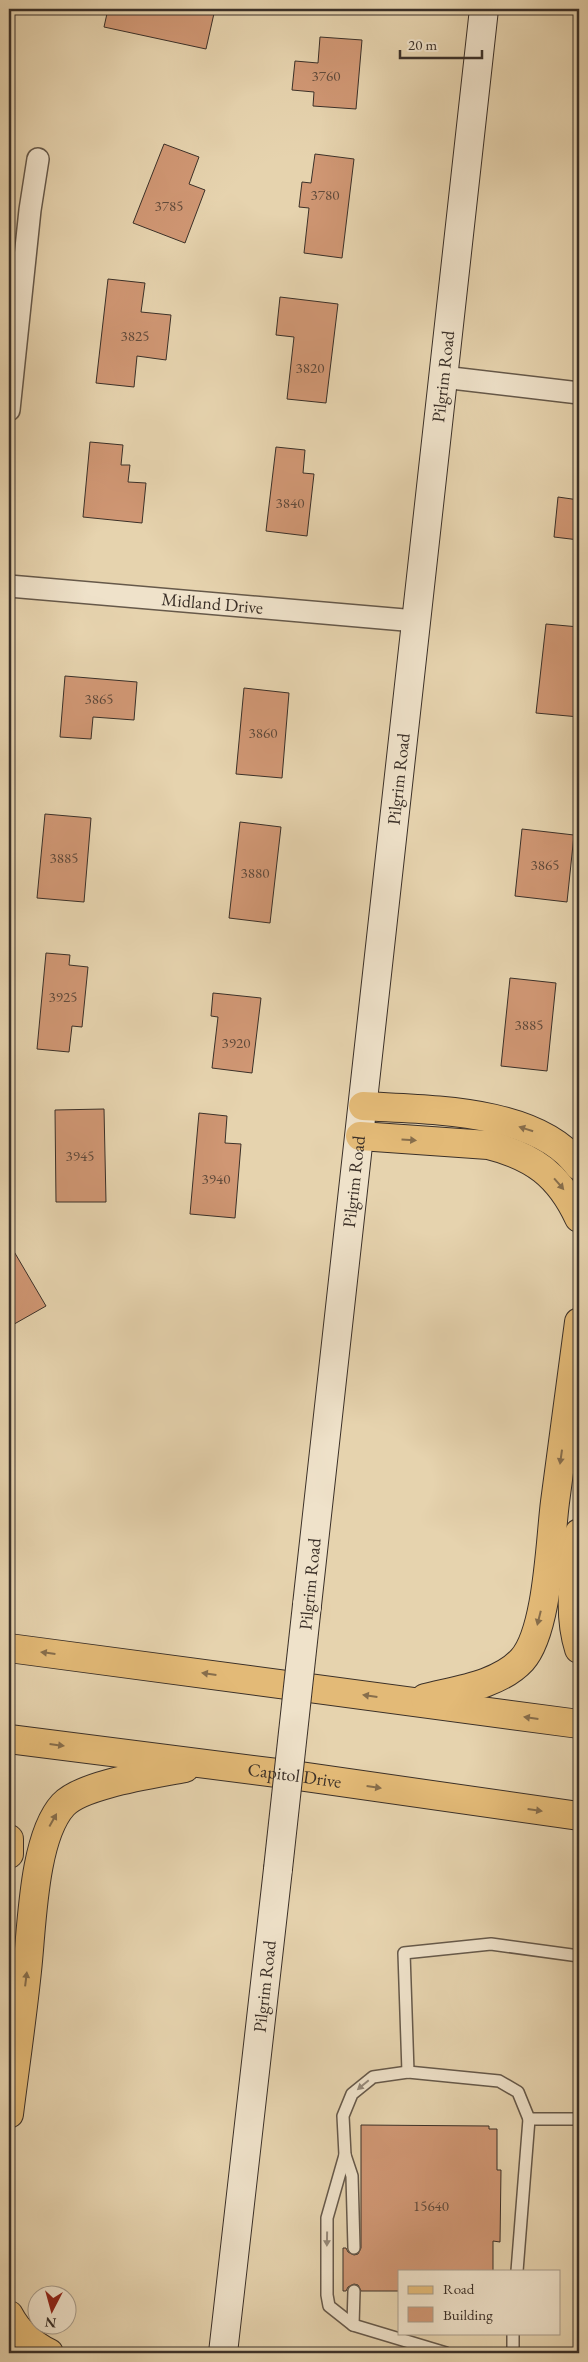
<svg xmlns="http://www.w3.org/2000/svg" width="588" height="2362" viewBox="0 0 588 2362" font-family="'EB Garamond',serif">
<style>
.building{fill:#d09774;stroke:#3b3028}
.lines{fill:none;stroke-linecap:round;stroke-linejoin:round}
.lane-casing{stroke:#66594a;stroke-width:14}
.street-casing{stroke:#66594a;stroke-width:24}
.secondary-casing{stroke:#3b3028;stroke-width:30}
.primary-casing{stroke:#3b3028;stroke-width:30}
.lane{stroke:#efe2ca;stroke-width:11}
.street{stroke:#efe2ca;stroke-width:21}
.secondary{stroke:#efe2ca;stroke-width:28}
.primary{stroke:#e3ba77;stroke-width:28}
.secondary-bridge-casing{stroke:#3b3028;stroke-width:30;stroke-linecap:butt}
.secondary-bridge{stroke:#efe2ca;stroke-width:28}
.oneway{fill:#876e4c}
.oneway2{fill:#958979}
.labels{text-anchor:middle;stroke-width:4.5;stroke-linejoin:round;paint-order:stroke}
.number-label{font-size:15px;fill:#604a3b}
.street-label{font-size:18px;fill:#3b3028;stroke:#efe2ca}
</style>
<rect width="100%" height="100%" fill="#e6d3ae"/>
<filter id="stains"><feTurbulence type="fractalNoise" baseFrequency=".004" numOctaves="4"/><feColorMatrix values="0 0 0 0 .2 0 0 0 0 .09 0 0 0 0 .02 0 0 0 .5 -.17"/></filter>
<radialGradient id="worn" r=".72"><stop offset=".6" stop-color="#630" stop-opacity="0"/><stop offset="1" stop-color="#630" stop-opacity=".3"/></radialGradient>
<g class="building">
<path d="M108,9H215L206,49L104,27Z"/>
<path d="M320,37L362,40L356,109L313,106L314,92L292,90L295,61L318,63Z"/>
<path d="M164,144L199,157L189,184L205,190L185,243L133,223Z"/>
<path d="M315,154L354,159L342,258L304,253L309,208L299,207L302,182L311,183Z"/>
<path d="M108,279L145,283L141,312L171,315L166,360L137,356L134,387L96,383Z"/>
<path d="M280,297L338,304L326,403L287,399L294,337L276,335Z"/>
<path d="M90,442L123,445L121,465H130L128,482L146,483L142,523L83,517Z"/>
<path d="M276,447L305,450L303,473L314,474L307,536L266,531Z"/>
<path d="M558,497L579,500V540L554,537Z"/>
<path d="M546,624L579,627V717L536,713Z"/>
<path d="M65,676L137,682L134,720L93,717L91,739L60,737Z"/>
<path d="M244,688L289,693L282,778L236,774Z"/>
<path d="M45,814L91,818L84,902L37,898Z"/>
<path d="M240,822L281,827L270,923L229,918Z"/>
<path d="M522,829L574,835L567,902L515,896Z"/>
<path d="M46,953L70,955L69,965L88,967L82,1027L72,1026L69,1052L37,1049Z"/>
<path d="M510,978L556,983L547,1071L501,1066Z"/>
<path d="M213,993L261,998L252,1073L212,1068L218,1017L211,1016Z"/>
<path d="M104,1109L106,1202H56L55,1110Z"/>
<path d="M199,1113L227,1116L225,1143L241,1144L235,1218L190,1214Z"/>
<path d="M9,1243L46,1306L9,1327Z"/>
<path d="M361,2125L489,2126V2129H497V2170H501L500,2242L493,2241V2271H399V2291H361L358,2285L354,2284L348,2287L346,2291H343V2248H346L348,2252L354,2255L358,2254L361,2248Z"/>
</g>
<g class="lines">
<defs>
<g id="lane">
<path d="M408,2072L404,1953L491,1944L579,1956"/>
<path d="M345,2155L352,2176L354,2248"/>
<path d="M517,2271L529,2119H579"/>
<path d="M353,2325L354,2291"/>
<path d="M446,2353L353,2325L329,2306L327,2295V2218L345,2155L343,2116L352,2094L373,2077L408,2072L499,2081L518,2092L529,2119"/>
<path d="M513,2353V2333"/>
</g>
<g id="street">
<path d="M443,377L579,393"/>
<path d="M9,410L30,210L38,159"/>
<path id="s1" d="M9,586L416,621"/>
</g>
<g id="secondary">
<path id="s2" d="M307,1605L484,9"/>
<path id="s3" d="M223,2353L278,1869"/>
</g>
<g id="primary">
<path d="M363,1106C427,1110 537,1108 579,1166"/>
<path d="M360,1136L488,1145C533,1156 559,1175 579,1218"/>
<path d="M579,1533C575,1572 567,1611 579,1649"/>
<path d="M9,1648L579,1724"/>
<path d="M425,1698C457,1690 499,1685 522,1660C548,1631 550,1541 555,1502C563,1442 571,1382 579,1322"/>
<path id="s4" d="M9,1739L285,1774L579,1816"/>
<path d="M9,1839V1854"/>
<path d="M9,2114C15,2067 22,2019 27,1971C32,1927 33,1838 63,1805C82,1784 155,1774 185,1768"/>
<path d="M9,2315C18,2332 31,2344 49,2353"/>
</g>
</defs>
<use href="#lane" class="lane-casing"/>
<use href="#street" class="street-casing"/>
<use href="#secondary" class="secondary-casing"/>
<use href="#primary" class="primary-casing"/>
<use href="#lane" class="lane"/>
<use href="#street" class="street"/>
<use href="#secondary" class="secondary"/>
<use href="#primary" class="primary"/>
<defs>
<path id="secondary-bridge" d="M278,1869L307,1605"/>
</defs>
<use href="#secondary-bridge" class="secondary-bridge-casing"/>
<use href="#secondary-bridge" class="secondary-bridge"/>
</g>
<defs><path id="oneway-solid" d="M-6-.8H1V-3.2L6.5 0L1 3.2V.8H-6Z" transform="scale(1.25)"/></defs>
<g class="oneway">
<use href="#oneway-solid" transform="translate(526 1129) rotate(-162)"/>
<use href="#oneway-solid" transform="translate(409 1140) rotate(4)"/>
<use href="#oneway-solid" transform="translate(559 1184) rotate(49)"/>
<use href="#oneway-solid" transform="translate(561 1457) rotate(98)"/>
<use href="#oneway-solid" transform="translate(539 1618) rotate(104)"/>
<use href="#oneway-solid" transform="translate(48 1653) rotate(-173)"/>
<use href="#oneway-solid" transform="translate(209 1674) rotate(-172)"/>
<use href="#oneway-solid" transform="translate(370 1696) rotate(-172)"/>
<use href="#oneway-solid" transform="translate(531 1718) rotate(-172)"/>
<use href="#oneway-solid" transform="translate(57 1745) rotate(7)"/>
<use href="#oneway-solid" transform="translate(374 1787) rotate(8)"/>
<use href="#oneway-solid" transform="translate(535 1810) rotate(8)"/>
<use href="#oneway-solid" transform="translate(53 1820) rotate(-61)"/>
<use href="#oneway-solid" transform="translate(26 1979) rotate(-83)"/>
</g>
<g class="oneway2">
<use href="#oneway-solid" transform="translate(363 2085) rotate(140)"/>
<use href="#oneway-solid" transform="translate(327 2239) rotate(91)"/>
</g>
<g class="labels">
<g class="number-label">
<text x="326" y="81">3760</text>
<text x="325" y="200">3780</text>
<text x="169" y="211">3785</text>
<text x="135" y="341">3825</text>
<text x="310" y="373">3820</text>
<text x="290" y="508">3840</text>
<text x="99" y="704">3865</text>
<text x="263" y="738">3860</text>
<text x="64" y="863">3885</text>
<text x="545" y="870">3865</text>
<text x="255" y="878">3880</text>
<text x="63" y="1002">3925</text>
<text x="529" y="1030">3885</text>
<text x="236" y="1048">3920</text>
<text x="80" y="1161">3945</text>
<text x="216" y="1184">3940</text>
<text x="431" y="2211">15640</text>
</g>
<g class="street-label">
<text dy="6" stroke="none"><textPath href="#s2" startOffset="1236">Pilgrim Road</textPath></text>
<text dy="6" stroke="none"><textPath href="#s1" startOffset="204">Midland Drive</textPath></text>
<text dy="6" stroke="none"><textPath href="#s2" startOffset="831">Pilgrim Road</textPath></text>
<text dy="6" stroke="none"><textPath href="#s2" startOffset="426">Pilgrim Road</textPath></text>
<text transform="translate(310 1584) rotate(-84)" y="6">Pilgrim Road</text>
<text dy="6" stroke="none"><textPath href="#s4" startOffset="288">Capitol Drive</textPath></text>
<text dy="6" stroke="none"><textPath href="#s3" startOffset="369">Pilgrim Road</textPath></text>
</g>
</g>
<rect width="588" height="2362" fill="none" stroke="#e6d3ae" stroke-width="30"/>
<rect x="10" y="10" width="568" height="2342" fill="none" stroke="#3b3028" stroke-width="2.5"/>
<rect x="15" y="15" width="558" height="2332" fill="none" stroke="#3b3028"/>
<rect x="398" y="2270" width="162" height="65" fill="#efe2ca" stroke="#a79b89"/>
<rect x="408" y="2286" width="25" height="8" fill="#e3ba77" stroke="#a79b89"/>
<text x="443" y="2294" font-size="15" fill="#3b3028">Road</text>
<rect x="408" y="2307" width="25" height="15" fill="#d09774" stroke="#a79b89"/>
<text x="443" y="2320" font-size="15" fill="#3b3028">Building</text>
<g transform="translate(52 2310) rotate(186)"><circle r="24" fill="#efe2ca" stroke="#a79b89"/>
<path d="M0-4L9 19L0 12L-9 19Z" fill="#8f2418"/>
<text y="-8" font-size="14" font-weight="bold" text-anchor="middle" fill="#3b3028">N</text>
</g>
<path d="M400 50v8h82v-8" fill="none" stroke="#3b3028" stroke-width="2.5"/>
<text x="408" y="50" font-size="15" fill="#3b3028" stroke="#efe2ca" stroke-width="4" paint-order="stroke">20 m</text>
<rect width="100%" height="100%" filter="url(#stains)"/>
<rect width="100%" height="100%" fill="url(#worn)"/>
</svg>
